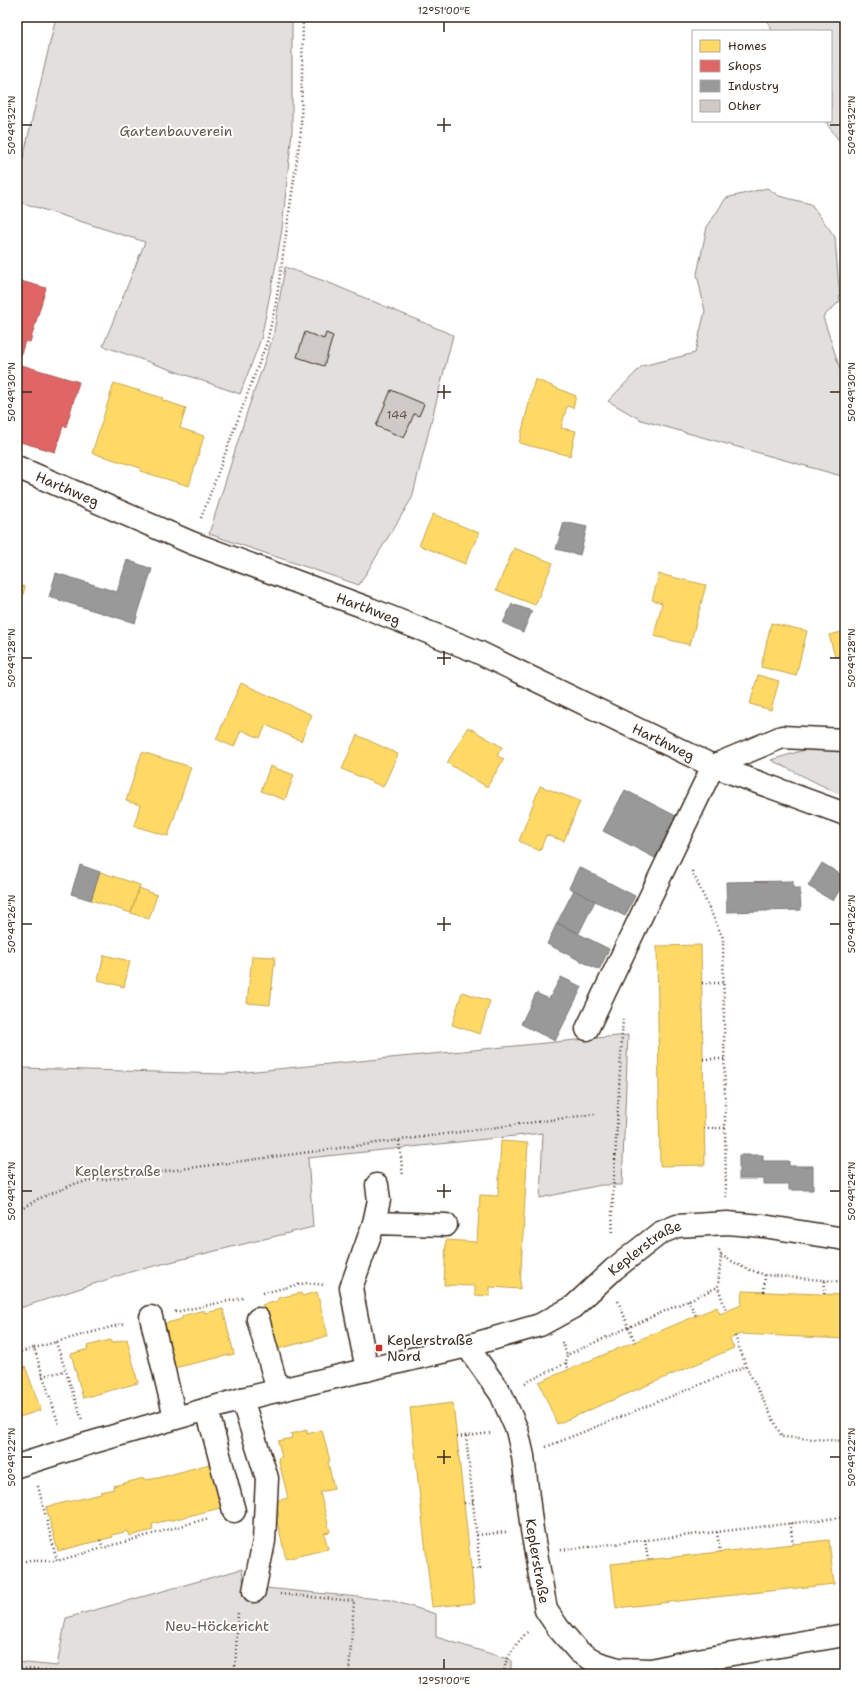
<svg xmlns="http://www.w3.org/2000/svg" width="862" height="1691" viewBox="0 0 862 1691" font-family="'Shantell Sans',sans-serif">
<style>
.green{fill:#e2e0de;stroke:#8e857e}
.homes{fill:#ffd966;stroke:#c4a450}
.shops{fill:#e06666;stroke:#ae5450}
.industry{fill:#999;stroke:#7d7874}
.building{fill:#cfcac7;stroke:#3b2a1e}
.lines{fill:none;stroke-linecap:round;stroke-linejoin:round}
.minor-casing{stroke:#3b2a1e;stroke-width:25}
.path{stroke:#3b2a1e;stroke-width:2.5;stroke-dasharray:1 3;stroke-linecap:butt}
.minor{stroke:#fff;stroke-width:22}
.ticks{fill:none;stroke:#3b2a1e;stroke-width:1.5}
.poi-dot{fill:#c8321e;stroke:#fff;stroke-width:1.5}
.labels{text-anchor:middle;stroke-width:4;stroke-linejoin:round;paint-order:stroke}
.number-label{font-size:12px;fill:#605248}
.park-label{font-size:14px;fill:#65584e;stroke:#fff}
.street-label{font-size:14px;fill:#3b2a1e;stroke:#fff}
.poi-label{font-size:14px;fill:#3b2a1e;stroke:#fff;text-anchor:start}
.neatline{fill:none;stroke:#3b2a1e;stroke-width:1.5}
.ticks-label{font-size:10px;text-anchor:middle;fill:#3b2a1e}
</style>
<rect width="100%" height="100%" fill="#fff"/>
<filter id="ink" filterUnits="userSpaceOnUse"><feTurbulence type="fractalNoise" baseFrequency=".025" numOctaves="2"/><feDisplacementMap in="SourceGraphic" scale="8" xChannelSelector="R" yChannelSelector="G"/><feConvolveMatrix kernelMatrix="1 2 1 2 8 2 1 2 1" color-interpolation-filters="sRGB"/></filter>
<g filter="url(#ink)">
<g class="green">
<path d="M56,17H292V131L282,229L276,264L261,339L240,394L103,346L145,242L17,201V184Z"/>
<path d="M766,17H845V149L825,121H831V31H772Z"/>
<path d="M767,188L779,196L811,204L835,237L840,301L823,317L845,384V477L641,420L608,401L642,366L695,353L705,311L697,274L707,227L726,198Z"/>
<path d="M285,267L327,282L453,335L412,498L359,585L209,534L248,409L273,337Z"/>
<path d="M845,746V797L771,760L814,747Z"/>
<path d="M628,1035L622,1185H601L540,1198L543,1133L308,1158L313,1227L130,1272L17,1309V1070L21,1068L225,1074Z"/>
<path d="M242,1569L244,1586L390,1600L436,1614V1637L511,1660V1674H17V1662L57,1666L66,1618Z"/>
</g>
<g class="homes">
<path d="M535,379L576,396L573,408L567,406L561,428L576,431L570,456L519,443Z"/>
<path d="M114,383L163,398L162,400L186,408L180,428L204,436L189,486L140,471L141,468L92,453Z"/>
<path d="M433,514L479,533L465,564L419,545Z"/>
<path d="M514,548L553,563L535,605L496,590Z"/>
<path d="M659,574L706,585L690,645L654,636L662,603L652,600Z"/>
<path d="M17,585L25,587L17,618Z"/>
<path d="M771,623L807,631L796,676L761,667Z"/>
<path d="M842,632L845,642V654L835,657L829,635Z"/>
<path d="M758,675L779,681L771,710L750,704Z"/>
<path d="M241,683L312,715L301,741L266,725L260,738L241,730L234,747L216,739Z"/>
<path d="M468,727L502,747L497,756L504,759L487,787L447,763Z"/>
<path d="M357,735L398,754L383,787L342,769Z"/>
<path d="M142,752L191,767L168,836L134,826L140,805L126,801Z"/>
<path d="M270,766L294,775L285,800L261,791Z"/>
<path d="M540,786L580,801L564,841L546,835L540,851L519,841Z"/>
<path d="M100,872L140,885L131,913L91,900Z"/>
<path d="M139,888L157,895L149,919L131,913Z"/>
<path d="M701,945L705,1165L660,1166L657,946Z"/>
<path d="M104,955L130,961L124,987L98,980Z"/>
<path d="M252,956L275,957L270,1005L247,1003Z"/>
<path d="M843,971H845V1191H844Z"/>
<path d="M462,992L490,1001L480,1034L452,1025Z"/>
<path d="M501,1141L528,1143L520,1289L490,1287V1296L475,1295V1286L444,1285L446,1240L477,1242L480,1195L498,1196Z"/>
<path d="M742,1291L845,1295V1339L740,1334L730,1339L734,1348L557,1424L539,1382L717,1307L720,1314L741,1305Z"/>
<path d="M317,1292L328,1336L273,1350L262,1305L278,1301V1298L301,1293L302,1296Z"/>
<path d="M223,1309L234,1354L174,1368L163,1324L182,1319V1316L204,1310L205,1313Z"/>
<path d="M127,1339L138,1383L83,1398L71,1354L88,1349L87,1346L110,1340L111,1343Z"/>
<path d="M25,1366L41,1410L17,1418V1369Z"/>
<path d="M453,1403L475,1603L432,1607L410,1408Z"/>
<path d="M307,1430V1434L322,1430L330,1461L328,1462L334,1489L320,1492L330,1532L324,1533L328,1549L286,1559L276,1517L279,1516L276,1501L288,1498L278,1458L282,1457L278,1441L292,1438L291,1434Z"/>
<path d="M213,1463L224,1507L169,1521V1520L152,1524L153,1530L130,1536L128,1531L112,1535L113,1537L58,1551L46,1507L101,1494V1492L114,1489L113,1486L144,1478L145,1480L158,1478Z"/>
<path d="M829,1540L834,1584L616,1608L611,1564Z"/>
</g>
<path class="shops" d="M17,280L46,288L30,342L25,341L18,364L79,382L66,427L63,426L55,452L17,441Z"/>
<g class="industry">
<path d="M564,522L587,527L580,555L556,549Z"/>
<path d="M127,560L152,569L135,623L49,597L56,573L117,592Z"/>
<path d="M512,604L532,611L523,632L503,623Z"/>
<path d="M625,790L676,816L655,858L603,831Z"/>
<path d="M822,863L845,877V881L833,901L808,886Z"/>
<path d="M80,865L100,872L91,900L71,894Z"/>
<path d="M579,867L635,896L625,916L569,888Z"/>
<path d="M793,881V888H800L801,910L727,912L726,882Z"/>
<path d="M574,890L595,901L579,933L557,923Z"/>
<path d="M557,923L609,949L599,970L547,944Z"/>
<path d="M561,977L582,987L555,1041L521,1024L536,993L549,999Z"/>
<path d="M739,1155H763V1161H789V1166H813V1190H789V1184H764V1179H739Z"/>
</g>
<g class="building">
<path d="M305,332L324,339L326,333L333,336L324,366L297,357Z"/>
<path d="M391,390L424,404L419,416L414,414L404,438L376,426Z"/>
</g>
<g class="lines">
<defs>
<g id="minor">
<path id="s1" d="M17,467L192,543L370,609L478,652L713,766L845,814"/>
<path d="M587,1029L713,766L782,737L845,740"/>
<path d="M374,1223L379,1200L377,1185"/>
<path d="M151,1317L175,1417"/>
<path d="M258,1319L278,1391"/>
<path id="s2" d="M467,1346L501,1394L517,1430L523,1456L532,1530L546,1610L559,1629L579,1652L598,1663L618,1669L652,1670L691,1661L845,1635"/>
<path d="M367,1370L351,1288L374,1223L446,1225"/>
<path d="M242,1399L267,1478L264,1541L254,1591"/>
<path d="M207,1409L234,1511"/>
<path id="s3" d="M17,1466L90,1443L242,1399L467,1346L540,1325L573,1307L614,1269L660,1233L677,1226L727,1223L763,1226L845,1239"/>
</g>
</defs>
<use href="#minor" class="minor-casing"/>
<g class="path">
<path d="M201,518L267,342L276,303L301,131L303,17"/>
<path d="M692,871L723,938L726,1197"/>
<path d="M702,983H723"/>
<path d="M703,1059H724"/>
<path d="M704,1128H725"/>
<path d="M399,1141L403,1176"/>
<path d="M17,1212L38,1199L77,1183L595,1114"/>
<path d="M613,1236L612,1213L623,1018"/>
<path d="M719,1250L721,1255L718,1287L726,1311"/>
<path d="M721,1255L742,1267L765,1275L845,1282"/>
<path d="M764,1292L765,1275"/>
<path d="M263,1293L305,1283L325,1285"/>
<path d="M824,1294L825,1281"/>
<path d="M688,1300L696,1316"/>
<path d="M618,1301L635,1342"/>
<path d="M175,1312L243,1298"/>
<path d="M735,1336L746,1366L782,1437L845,1441"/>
<path d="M56,1342L82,1420"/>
<path d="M562,1342L567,1355"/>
<path d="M34,1348L126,1323"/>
<path d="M17,1353L34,1348L59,1425"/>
<path d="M566,1363L569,1370"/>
<path d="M42,1376L65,1371"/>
<path d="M525,1383L566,1363L567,1355L718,1287"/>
<path d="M457,1437L466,1436"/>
<path d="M546,1447L746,1366"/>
<path d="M38,1486L57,1561L209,1518"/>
<path d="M464,1503L473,1502"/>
<path d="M790,1523L793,1544"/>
<path d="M717,1532L720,1552"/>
<path d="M477,1535L506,1532"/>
<path d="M100,1540L103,1548"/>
<path d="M645,1540L648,1560"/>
<path d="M561,1550L845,1517"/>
<path d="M17,1561H57"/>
<path d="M472,1569L480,1568L466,1436L491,1433"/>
<path d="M280,1594L354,1601L349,1674"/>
<path d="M17,1668L78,1674"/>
<path d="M235,1674L238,1611"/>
<path d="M504,1674C504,1657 518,1642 529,1630"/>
</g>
<use href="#minor" class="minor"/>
</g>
</g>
<path class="ticks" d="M444,22V32M444,118V132M22,125H32M437,125H451M830,125H840M444,385V399M22,392H32M437,392H451M830,392H840M444,651V665M22,658H32M437,658H451M830,658H840M444,917V931M22,924H32M437,924H451M830,924H840M444,1184V1198M22,1191H32M437,1191H451M830,1191H840M444,1450V1464M22,1457H32M437,1457H451M830,1457H840M444,1659V1669"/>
<rect class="poi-dot" x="375" y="1344" width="8" height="8" rx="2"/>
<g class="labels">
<g class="number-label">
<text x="397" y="419">144</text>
</g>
<g class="park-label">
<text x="176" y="136">Gartenbauverein</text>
<text x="118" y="1176">Keplerstraße</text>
<text x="217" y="1631">Neu-Höckericht</text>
</g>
<g class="street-label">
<text dy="5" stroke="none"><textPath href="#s1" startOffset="55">Harthweg</textPath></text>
<text dy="5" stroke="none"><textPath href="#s1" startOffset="379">Harthweg</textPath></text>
<text dy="5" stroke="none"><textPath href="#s1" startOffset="703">Harthweg</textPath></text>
<text dy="5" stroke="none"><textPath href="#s3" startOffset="673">Keplerstraße</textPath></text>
<text dy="5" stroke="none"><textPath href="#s2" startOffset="231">Keplerstraße</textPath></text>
</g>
<g class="poi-label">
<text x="387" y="1345">Keplerstraße<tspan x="387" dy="16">Nord</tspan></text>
</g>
</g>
<rect width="862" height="1691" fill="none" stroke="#fff" stroke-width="44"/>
<rect x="692" y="30" width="140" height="92" fill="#ffffff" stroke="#b1aaa5"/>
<rect x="700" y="40" width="20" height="12" fill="#ffd966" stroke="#b1aaa5"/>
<text x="728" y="50" font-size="12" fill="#3b2a1e">Homes</text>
<rect x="700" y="60" width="20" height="12" fill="#e06666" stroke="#b1aaa5"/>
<text x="728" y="70" font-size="12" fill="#3b2a1e">Shops</text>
<rect x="700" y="80" width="20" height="12" fill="#999999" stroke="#b1aaa5"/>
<text x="728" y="90" font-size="12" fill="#3b2a1e">Industry</text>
<rect x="700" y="100" width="20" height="12" fill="#cfcac7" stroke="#b1aaa5"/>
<text x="728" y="110" font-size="12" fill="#3b2a1e">Other</text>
<rect x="22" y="22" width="818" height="1647" class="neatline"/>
<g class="ticks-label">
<text x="444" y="14">12°51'00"E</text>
<text transform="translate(11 125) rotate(-90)" y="4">50°49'32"N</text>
<text transform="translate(851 125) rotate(-90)" y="4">50°49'32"N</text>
<text transform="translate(11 392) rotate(-90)" y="4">50°49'30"N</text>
<text transform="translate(851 392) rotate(-90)" y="4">50°49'30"N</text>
<text transform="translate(11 658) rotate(-90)" y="4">50°49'28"N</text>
<text transform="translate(851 658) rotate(-90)" y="4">50°49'28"N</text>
<text transform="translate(11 924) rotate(-90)" y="4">50°49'26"N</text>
<text transform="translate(851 924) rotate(-90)" y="4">50°49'26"N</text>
<text transform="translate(11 1191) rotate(-90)" y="4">50°49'24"N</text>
<text transform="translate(851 1191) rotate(-90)" y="4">50°49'24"N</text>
<text transform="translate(11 1457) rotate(-90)" y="4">50°49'22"N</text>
<text transform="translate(851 1457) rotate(-90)" y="4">50°49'22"N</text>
<text x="444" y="1684">12°51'00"E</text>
</g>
</svg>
